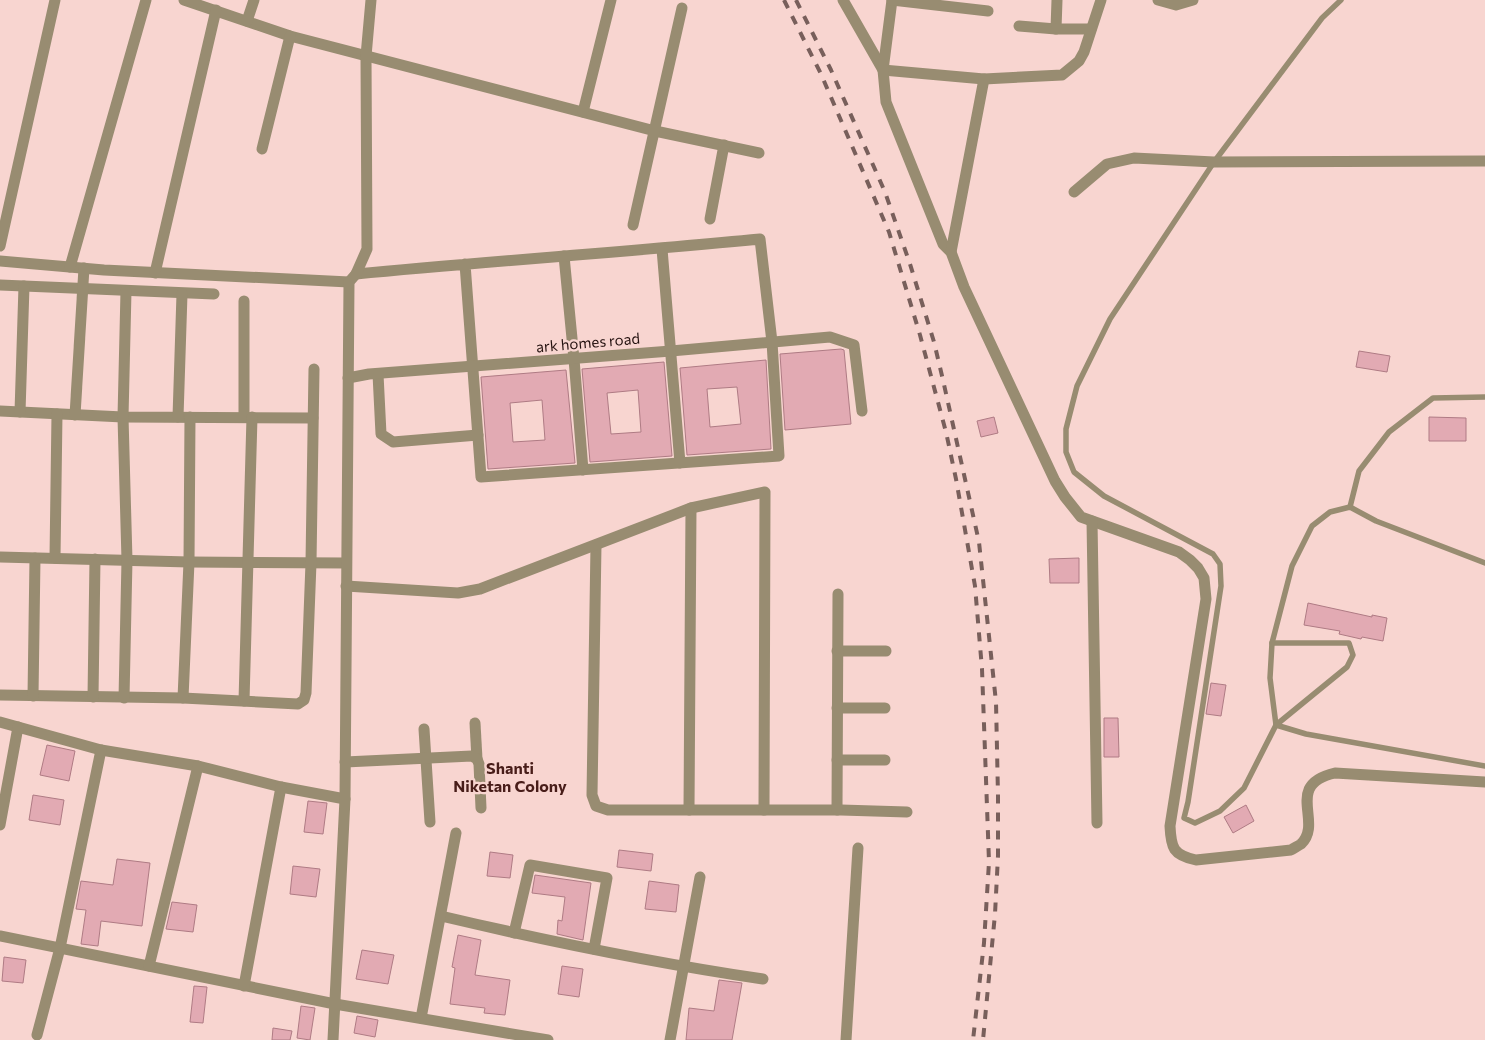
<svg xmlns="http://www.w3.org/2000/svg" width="1485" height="1040" viewBox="0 0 1485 1040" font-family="Commissioner,sans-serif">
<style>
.building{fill:#e2aab3;stroke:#af7b84;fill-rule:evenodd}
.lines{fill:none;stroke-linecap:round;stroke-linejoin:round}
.service{stroke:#988c71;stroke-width:5.5}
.minor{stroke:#988c71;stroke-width:11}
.rail{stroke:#785f5b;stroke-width:4;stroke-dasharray:9 9;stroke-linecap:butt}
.labels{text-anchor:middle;stroke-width:4.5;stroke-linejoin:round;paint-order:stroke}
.street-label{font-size:15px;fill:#24110f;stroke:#f8d5d0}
.neighbourhood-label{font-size:16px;font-weight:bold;fill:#481d19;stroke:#f8d5d0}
</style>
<rect width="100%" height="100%" fill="#f8d5d0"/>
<g class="building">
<path d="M841,349L844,350L851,424L785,430L780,354Z"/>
<path d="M1359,351L1390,356L1387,372L1356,367Z"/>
<path d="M766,360L771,449L687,455L680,368ZM737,387L741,424L710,427L707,389Z"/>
<path d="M664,362L672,456L590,462L582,369ZM638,390L641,432L611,434L607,393Z"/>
<path d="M566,370L575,463L488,469L481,377ZM542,400L545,440L513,442L510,403Z"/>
<path d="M994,417L998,433L981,437L977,421Z"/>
<path d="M1429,417L1466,418V441H1429Z"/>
<path d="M1079,558V583H1050L1049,559Z"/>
<path d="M1308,603L1372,617V615L1387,618L1383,641L1362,637L1361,639L1339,634L1340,631L1304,625Z"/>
<path d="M1211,683L1226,685L1221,716L1206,714Z"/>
<path d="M1104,718H1118L1119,757H1104Z"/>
<path d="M47,745L75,751L69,781L40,775Z"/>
<path d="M33,795L64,800L60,825L29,820Z"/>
<path d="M308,801L327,803L323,834L304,832Z"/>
<path d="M1246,805L1254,821L1233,833L1224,817Z"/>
<path d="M619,850L653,854L651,871L617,867Z"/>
<path d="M490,852L513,855L510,878L487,876Z"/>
<path d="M117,859L150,863L142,926L101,921L98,946L81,944L86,910L76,909L81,881L113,885Z"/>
<path d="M293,866L320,869L316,897L290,894Z"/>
<path d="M535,875L591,883L583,940L557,934L558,920L562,921L565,897L532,893Z"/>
<path d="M649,881L679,885L676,912L645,909Z"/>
<path d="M172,902L197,905L193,932L166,929Z"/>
<path d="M458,935L481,940L475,975L510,980L505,1015L484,1013L485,1008L450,1004L455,968L452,967Z"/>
<path d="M362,950L394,955L388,984L356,979Z"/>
<path d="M4,957L26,960L23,983L2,981Z"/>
<path d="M562,966L583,969L579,997L558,994Z"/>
<path d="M719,980L742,983L732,1040H686L689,1008L714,1011Z"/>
<path d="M194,986L207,987L203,1023L190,1022Z"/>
<path d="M301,1006L315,1008L310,1040L297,1038Z"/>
<path d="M357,1016L378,1020L375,1037L354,1033Z"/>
<path d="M273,1028L292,1031L290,1040H272Z"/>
</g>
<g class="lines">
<g class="service">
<path d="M1350,507L1359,471L1389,432L1433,398L1485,397"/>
<path d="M1272,643H1349L1353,655L1347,667L1276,725L1244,788L1220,811L1195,823L1184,818L1188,802L1221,586L1220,564L1213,554L1104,496L1074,472L1066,452V429L1077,386L1110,319L1214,162L1322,18L1341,0"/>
<path d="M1276,725L1270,678L1272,643L1292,566L1312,526L1330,512L1350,507L1376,521L1485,563"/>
<path d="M1276,725L1306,734L1485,766"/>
</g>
<g class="minor">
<path d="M184,0L290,36L655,131L759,153"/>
<path d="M843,0L883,70L984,79L1062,75L1079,61L1084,52L1101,0"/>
<path d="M892,0L883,70L886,102L943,244L951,252L964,287L1055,481L1065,497L1081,517L1179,552L1190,560L1198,568L1204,578L1206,599L1170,826C1171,848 1173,855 1196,860L1291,850C1294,848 1298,846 1301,844C1324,822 1283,785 1335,773L1485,782"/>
<path d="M892,0L988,11"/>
<path d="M1158,0L1176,5L1193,0"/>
<path d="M247,21L254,0"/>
<path d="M1019,26L1056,29L1057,0"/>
<path d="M1056,29H1091"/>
<path d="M583,112L611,0"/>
<path d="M262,149L290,36"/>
<path d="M1074,192L1107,164L1134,158L1214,162L1485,161"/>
<path d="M710,219L724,145"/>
<path d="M633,225L682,8"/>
<path d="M0,246L55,0"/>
<path d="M662,249L680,463"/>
<path d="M951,252L984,79"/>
<path d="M564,256L574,359L583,470"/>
<path d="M0,261L104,270L349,282"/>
<path d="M70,267L146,0"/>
<path d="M155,273L216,10"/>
<path d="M356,274C491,261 626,252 760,239L772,342L779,456L481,477L465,264"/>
<path d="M0,285L214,294"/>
<path d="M378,374L381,434L393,442L478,435"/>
<path d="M348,378L369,374L671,351L830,337L854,345L862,411"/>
<path d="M0,411L123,417L313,418"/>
<path d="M20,412L24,286"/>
<path d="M75,415L84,268"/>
<path d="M178,417L182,294"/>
<path d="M244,417V301"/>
<path d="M1092,521L1097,823"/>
<path d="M596,545L592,795L596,806L608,810H841L907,812"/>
<path d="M0,557L189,562L346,563"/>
<path d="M55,558L57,414"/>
<path d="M346,586L458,593L480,589L691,508L765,492L764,810"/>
<path d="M837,651H886"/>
<path d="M0,695L183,698L298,704L304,700L306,693L311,563L314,369"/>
<path d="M33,696L35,558"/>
<path d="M93,697L95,559"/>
<path d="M124,698L127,560L123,417L126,291"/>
<path d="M183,698L189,562L190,417"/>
<path d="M244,701L252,417"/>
<path d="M837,708H885"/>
<path d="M0,722L101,750L198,766L281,787L345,799"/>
<path d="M475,723L477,759"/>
<path d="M424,729L430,822"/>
<path d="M837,760H885"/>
<path d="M345,762L472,756L477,759L479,764L481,808"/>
<path d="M689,810L691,508"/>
<path d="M837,810L838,594"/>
<path d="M0,825L18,727"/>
<path d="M441,916C547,941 655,963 763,979"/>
<path d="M514,933L530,865L607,878L594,949"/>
<path d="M0,936L335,1004L548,1040"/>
<path d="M149,966L198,766"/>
<path d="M244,986L281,787"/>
<path d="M421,1018L456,833"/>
<path d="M37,1035L60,948L101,750"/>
<path d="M333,1040L345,799L349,282L356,274L367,249L366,56L371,0"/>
<path d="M670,1040L700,877"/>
<path d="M846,1040L858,848"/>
</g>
<g class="rail">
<path d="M784,0L821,74L889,232L920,335L946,432L956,479L975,586L982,669L989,862L984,943L973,1040"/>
<path d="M796,0L831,70L885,192L910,264L934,342L943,380L979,542L996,702L998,796V856L995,914L983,1040"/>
</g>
</g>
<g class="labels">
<g class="street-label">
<text transform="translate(588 343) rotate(-5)" y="5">ark homes road</text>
</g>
<g class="neighbourhood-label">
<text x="510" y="774">Shanti<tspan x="510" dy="18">Niketan Colony</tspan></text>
</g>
</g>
</svg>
